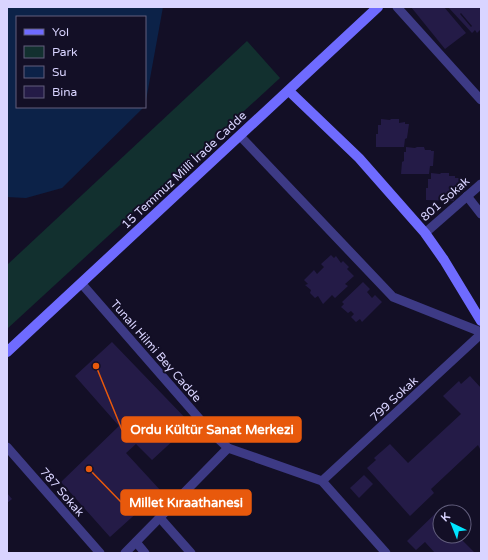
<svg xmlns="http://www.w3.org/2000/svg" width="488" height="560" viewBox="0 0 488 560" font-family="'Varela Round',sans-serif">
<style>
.green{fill:#12302f}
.water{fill:#0c2248}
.building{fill:#241b47;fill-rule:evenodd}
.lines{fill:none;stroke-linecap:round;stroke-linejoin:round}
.path{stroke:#2fb8b0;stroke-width:2;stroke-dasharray:2 3;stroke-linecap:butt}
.street{stroke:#3d3a85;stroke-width:9}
.secondary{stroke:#6f6bff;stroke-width:10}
.labels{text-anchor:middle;stroke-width:4;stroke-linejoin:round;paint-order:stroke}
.street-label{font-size:12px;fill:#d9d4ff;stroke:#130f26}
.leader{fill:none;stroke:#e8590c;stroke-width:1.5}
.callout-dot{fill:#e8590c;stroke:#130f26;stroke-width:1.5}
.callout{fill:#e8590c;stroke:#e8590c;stroke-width:1.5}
.callout-label{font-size:13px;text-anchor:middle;font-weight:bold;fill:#fff}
</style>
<rect width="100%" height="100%" fill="#130f26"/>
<path class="green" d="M247,41L280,78L7,329V265Z"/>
<path class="water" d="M7,7H163L145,106V17H17V107H144L62,188L26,198L7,197Z"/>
<g class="building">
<path d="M411,7H444L466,33L445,49Z"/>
<path d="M448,7H481V29L477,33L475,30L472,33ZM461,13L472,26L471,27L460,14Z"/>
<path d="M381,119L390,120L391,119H399V123L405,122V124H409L407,138L405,139L404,147H376V134H378V125H381Z"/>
<path d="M406,147L415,148L417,147H424L425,150H431V151H434L433,166H430L429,174H401L402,162L404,161V152H406Z"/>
<path d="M431,173L440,174L441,173H449V176H455V178H459L457,192H455L454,201L426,200V188H428V179H431Z"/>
<path d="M331,255L334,258L336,256L341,263L343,261L349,267L347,269L354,276L345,284L348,286L335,298L332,295L323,304L318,296L315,298L310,293L311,290L305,285L308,284L304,280L314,270L317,274L324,267L321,264Z"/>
<path d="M363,282L370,289L367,292L372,298L375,295L382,302L362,322L360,319L356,322L351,317L354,314L351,311L348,313L341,307L344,304L342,302Z"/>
<path d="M112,342L191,424L152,460L136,444L126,453L161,491L110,537L61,482L119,426L75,376Z"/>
<path d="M470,376L481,388V448L480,449L478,445L431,489L434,493L410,516L367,468L376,460L374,458L390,444L408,463L461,414L443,396L459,381L461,384Z"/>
<path d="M364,475L373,484L359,498L350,488Z"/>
<path d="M7,493L12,499L7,503Z"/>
<path d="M439,510L440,511V536H458L475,553H435L425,542L416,550L407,541Z"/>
</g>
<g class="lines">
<path class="path" d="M188,169L190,166L194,162"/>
<g class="street">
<path d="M397,7L481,100"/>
<path d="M240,136L393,297L481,332"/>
<path d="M467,196L481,214"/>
<path d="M425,233L481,184"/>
<path d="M81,283L210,431L228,448L322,481L386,553"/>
<path d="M7,447L100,553"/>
<path d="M322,481L481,334"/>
<path d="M160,518L191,553"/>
<path d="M136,542L145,553"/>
<path d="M125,553L228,448"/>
</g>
<g class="secondary">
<path d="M289,91L359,158L425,233L444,260L481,321"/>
<path d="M7,352L378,7"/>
</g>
</g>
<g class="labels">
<g class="street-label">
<text transform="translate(184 170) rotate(-43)" y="4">15 Temmuz Millî İrade Cadde</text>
<text transform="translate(445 199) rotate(-41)" y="4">801 Sokak</text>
<text transform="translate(156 351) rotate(49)" y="4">Tunalı Hilmi Bey Cadde</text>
<text transform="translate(394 399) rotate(-43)" y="4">799 Sokak</text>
<text transform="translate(62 492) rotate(49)" y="4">787 Sokak</text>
</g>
</g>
<path class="leader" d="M96 366L122 430M89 469L121 502"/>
<g class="callout-dot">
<circle cx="96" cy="366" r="4"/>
<circle cx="89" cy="469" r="4"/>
</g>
<g class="callout">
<rect x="122" y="417" width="179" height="25" rx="4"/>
<rect x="121" y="490" width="130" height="25" rx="4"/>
</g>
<g class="callout-label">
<text x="212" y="434">Ordu Kültür Sanat Merkezi</text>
<text x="186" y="507">Millet Kıraathanesi</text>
</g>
<rect width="488" height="560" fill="none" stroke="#d9d4ff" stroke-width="16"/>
<rect x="16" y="16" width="130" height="92" fill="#130f26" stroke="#625e7d"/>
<rect x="24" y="29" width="20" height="6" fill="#6f6bff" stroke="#625e7d"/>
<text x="52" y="36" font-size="12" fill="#d9d4ff">Yol</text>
<rect x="24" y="46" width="20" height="12" fill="#12302f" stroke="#625e7d"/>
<text x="52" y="56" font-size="12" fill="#d9d4ff">Park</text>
<rect x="24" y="66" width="20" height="12" fill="#0c2248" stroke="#625e7d"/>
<text x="52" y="76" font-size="12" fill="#d9d4ff">Su</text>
<rect x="24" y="86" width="20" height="12" fill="#241b47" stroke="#625e7d"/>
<text x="52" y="96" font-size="12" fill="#d9d4ff">Bina</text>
<g transform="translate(452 524) rotate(317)"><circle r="19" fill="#130f26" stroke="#625e7d"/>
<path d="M0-3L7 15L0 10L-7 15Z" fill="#00e5ff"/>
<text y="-6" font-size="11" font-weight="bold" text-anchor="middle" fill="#d9d4ff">K</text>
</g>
</svg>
